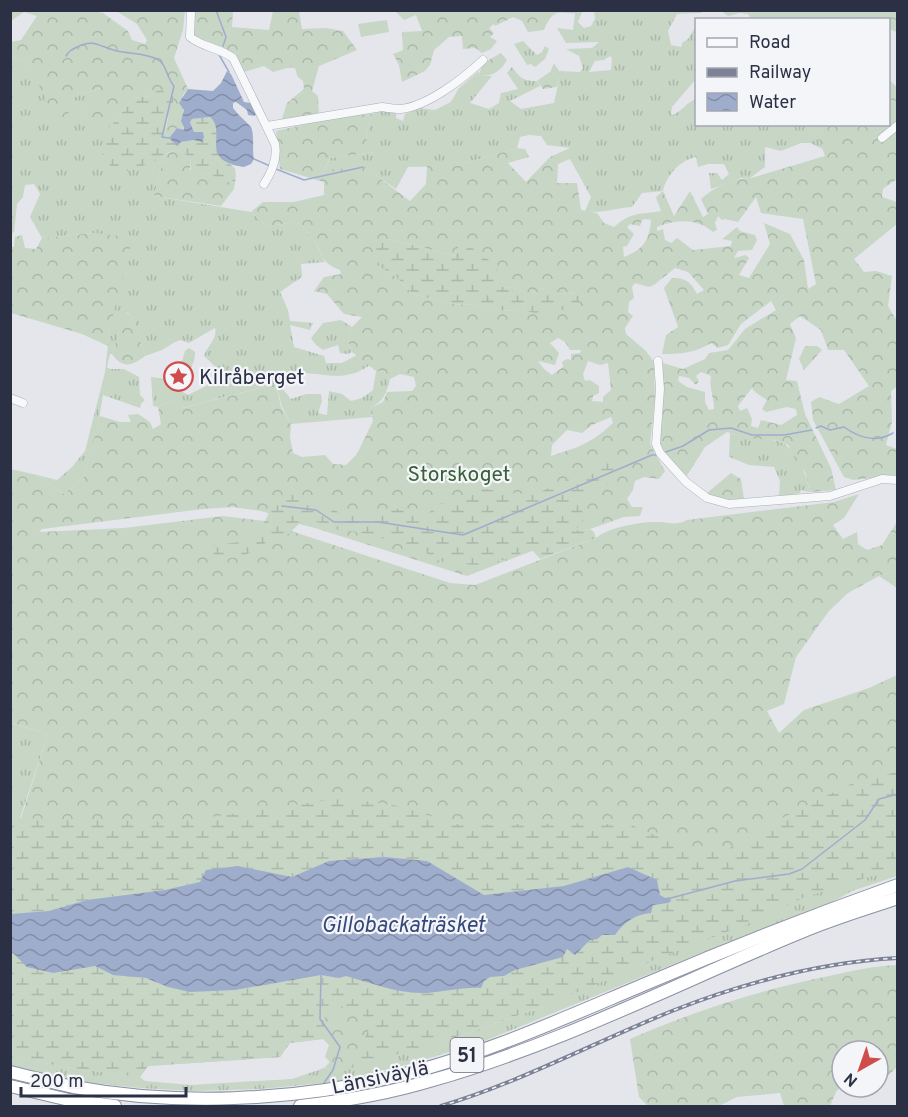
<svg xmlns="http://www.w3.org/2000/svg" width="908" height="1117" viewBox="0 0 908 1117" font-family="Overpass,sans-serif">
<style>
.grass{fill:url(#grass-tufts);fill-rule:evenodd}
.forest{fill:url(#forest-crowns);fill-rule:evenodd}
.wetland{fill:url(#wetland-marsh)}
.pitch{fill:#c7d6c5}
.water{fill:url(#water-waves)}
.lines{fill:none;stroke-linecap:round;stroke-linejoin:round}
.stream{stroke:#9fadcc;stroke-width:1.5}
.minor-casing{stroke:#acafba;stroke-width:9}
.highway-casing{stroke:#8b91a3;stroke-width:14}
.minor{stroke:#f7f8fa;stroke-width:8}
.highway{stroke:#fff;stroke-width:12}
.rail-casing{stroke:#7d8296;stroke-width:4}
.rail{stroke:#f4f5f9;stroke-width:1.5;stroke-dasharray:4.5;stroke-linecap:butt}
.labels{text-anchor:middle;stroke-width:4.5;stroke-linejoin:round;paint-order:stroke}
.shield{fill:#f4f5f9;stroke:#676b7b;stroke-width:1.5}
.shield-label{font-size:20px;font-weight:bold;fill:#2b3045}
.poi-label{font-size:21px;fill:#2b3045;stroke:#f4f5f9;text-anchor:start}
.park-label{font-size:21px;fill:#396138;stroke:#f4f5f9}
.street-label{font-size:21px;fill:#2b3045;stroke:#f4f5f9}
.water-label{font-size:22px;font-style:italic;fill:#344879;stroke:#f4f5f9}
</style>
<defs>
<pattern id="grass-tufts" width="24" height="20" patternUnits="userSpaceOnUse" patternTransform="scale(1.5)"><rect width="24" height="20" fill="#c7d6c5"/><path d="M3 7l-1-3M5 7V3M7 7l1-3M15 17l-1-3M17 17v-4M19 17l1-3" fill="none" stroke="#abb8ab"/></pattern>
<pattern id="forest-crowns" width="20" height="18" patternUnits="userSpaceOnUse" patternTransform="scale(1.5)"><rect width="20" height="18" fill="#c7d6c5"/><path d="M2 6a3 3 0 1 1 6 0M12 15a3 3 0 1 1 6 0" fill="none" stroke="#abb8ab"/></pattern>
<pattern id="wetland-marsh" width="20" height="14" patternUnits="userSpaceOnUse" patternTransform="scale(1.5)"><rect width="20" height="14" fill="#c7d6c5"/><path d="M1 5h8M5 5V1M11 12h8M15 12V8" fill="none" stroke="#abb8ab"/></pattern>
<pattern id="water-waves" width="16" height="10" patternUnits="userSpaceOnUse" patternTransform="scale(1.5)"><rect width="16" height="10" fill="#9fadcc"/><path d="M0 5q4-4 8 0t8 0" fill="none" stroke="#828da7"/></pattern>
</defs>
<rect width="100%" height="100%" fill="#e4e6ec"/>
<g class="grass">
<path d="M594,10L704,11L701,13L677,14L668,31L671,45L681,47L682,43L688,39L696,26V79L672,107L671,114L673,115C682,111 687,102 696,99V124L814,125L823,149L810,143H801L781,151L765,147V167L750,178H741L711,189L709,173H717L722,180L729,174L724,164H708L698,167L696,157C680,160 666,176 663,191L642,193L632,207C615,208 601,214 585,211L591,197L570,159L558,164L550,157L570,148L547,145L541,136L529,135L520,137L517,148L455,166L408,167L396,189L364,167L324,171L330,158L375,152L366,139L372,114L382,111H396V118L403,121L405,114L420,108L435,110L451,102L459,88L479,71L480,76H492L470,103L489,109L499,103L501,93L518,89L507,73L512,67C520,78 523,81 537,81L540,86L510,101L521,109L554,103L559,80L551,71L554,63L559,71L580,72L583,68L579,56L566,49L592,48L599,42L566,43L557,28L573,30L575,13L582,12L578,22L584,28L591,26L595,19ZM610,56L612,58L611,70L589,72L595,61L604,60Z"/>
<path d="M721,11H802V19L763,18L751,19L748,14L740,13L728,16Z"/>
<path d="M523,41L537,55L542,52L545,46L549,49L545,59L535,67L531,64L527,65L514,44Z"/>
<path d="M11,56L28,62L42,89L68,132V99L101,88L80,119L110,127L164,155L154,196L251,212L266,226L298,222L314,239L325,262L301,264L302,277L280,292L288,310L290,321L313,323L310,330L290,325L294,347L324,356L326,363H342L357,355L370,365C346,382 329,374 302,373L281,387L291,399L306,394H321L322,401L318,413L327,415L329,391L342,394L351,401L362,398L373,390L376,371L384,372L390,379C386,394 384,401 370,408L372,417L291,424L282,407L276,384L182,408L172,400L158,407L153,406L151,377L167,379L180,368L185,351L189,348L195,352C196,368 181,376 181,391L188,395L220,379L218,369L204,356C207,346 218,338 215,328L189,343L180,340L175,342L162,350L145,356L133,317L127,312L112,354H110L107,367L110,369H124L139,377L140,395L145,400L141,404L140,408L103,395L98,425L83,480L63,494L37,475L57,480L72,467L85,451L105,372L110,327L95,233L42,238L30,217L40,194L34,184L25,185L23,197L17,204L14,232L11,234Z"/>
<path d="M341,320L352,327L348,341L352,352L348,354L340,353L338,345L323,350L316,345L311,338L323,323Z"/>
<path d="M730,433C745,438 758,438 773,440C797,444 805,472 810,492L801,490L800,493L779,497L780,481L774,467L749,465L729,457Z"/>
<path d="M897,570V588L879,576Z"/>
<path d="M10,723L48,734L20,818L11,816Z"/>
<path d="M897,868V876L852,891L793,924L701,953L482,1042L410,1064L334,1082L261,1089L193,1091L140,1088L74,1081L11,1067V1055L58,1066L140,1077L145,1081L190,1085L292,1079L324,1068L337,1072L466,1034L544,1006L409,937Z"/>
</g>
<g class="forest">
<path d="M86,10L103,13L128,31L132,40L145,44L147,40L137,24L116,11H185L183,30L174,58L188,89L183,95L184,130L177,128L169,138C162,127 171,119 168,108C167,102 163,95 160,89L149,96L134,98L110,127L90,129L80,119L100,88L69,99L68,133L57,123L28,62L11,56V42L21,40L37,16L24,12L11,21V11Z"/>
<path d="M195,11H233L232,27L269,30L273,11H299L302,29L326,28L343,31L357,50L319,66L312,91L318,96L319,114L282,119L287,103L304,89L303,81L298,77L295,68H287L273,72L264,66L244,72L236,54L192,34Z"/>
<path d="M395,11H583C566,20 556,0 544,30L528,32L522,21L513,17L495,26L494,24L489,28L494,33L490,37L497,41L491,49L482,53L475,48L463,49L462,36L449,37L434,50L430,65L425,71L402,82L399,65L393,54L403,50L402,32L422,31L416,15L404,20Z"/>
<path d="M802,11H897V32L889,29L888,20L802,19Z"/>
<path d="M501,53L507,60C500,72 493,76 480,76C479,63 491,59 501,53Z"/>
<path d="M551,71L559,80L557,87L543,89L537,81Z"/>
<path d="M889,80L897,87V179L883,189L882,197L897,202V224L854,259L864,272L876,271L892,276L888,306L897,321L898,386L891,391L892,422L886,445L897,449V475L853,480L844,477L813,420L811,402L819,397L839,404L869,386L844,350H828L821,330L800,316L790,324L796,338L786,380L797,381L805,414L831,468L836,490L810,492L805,472L788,445L775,440L747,438L727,432L705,447L686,477L669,459L659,442L662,415L663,363L683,369L705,359L709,353L728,350L745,329L776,310L771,301L741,324L728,345L718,348L711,343C695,353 680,354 662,354L666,335L678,327L664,288L672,278C685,277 691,282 697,294L704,290L688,272L675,268L654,285L649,287L635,283L632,287L634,298L629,302L628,312L633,316L625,328L626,334L646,351L654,362L655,401L650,444L665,471L659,479L644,477L635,481L633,490L627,499L632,507H643L640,516L624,517L590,529L573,532L540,548L467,576L261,511L233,507L203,509L42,529L39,532L124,528L223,516L265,521L291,531L450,583L475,585L596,538C607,528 639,522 655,522C669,521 673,527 687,520L834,502L859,494L844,518L833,525L843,539L857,532L858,544L867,550L882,545L897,522V570L879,576L848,593L829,611L796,657L784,704L767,711L779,733L804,710L869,688L897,675V868L805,897L743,926L416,1051L337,1072L324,1068L330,1062L325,1057L329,1045L323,1039L290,1043L280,1057L148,1066L140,1077L58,1066L11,1055L10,816L21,818L48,734L11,723V469L37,475L63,494L83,480L100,416L120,422H131L128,415L138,414L150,422L153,429L161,424L158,407L172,400L183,408L276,384L281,407L291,424L290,437L293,453L302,457L325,455L333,464L346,465L357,454L373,421L370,408L383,402L387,392L412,391L416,386L414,377L400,374L390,379L384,372L376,371L352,352L348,341L352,327L362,317L344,314L327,294L314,291L324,277L341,274L340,270C321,263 324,256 315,241C311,234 303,228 298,222L266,226L251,212L263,202H294L324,195V182L280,169L276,131L332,118L372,114L366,139L376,152L330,158L324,170L365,167L410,201L426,184L427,166H455L517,148L525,149L529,157L508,163L526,182L550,157L558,164L557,183H577L581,210L597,213L604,223L614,227C632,211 640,215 661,211L656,197L663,191L674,216L690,191L703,217L708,214L701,199C714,187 733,178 751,178L825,156L814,125L888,124ZM756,197L761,213L803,219L816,284L808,289L804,260L790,234L764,223L770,244L749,278L739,275L749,258L746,255L734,258L738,251L752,250L757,240L755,235L740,231L737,227L722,239L732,241L731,246L693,250L677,238L671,243L665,240L663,229L657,231V227C675,219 698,218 713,232L717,230L715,223L718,216L722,220L725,219L738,222ZM646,219L651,220C649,242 643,249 624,257L623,247L627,246L634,234L627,227L630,224L640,226L642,220ZM389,239L455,256L461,241L498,282V287C503,287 509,287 514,288C526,292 531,297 543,288L551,292L574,293L535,313L521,310L495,311L479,305L452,304L413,294L394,275L380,267ZM558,338L565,342L570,350H581L580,353L571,354V360L567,359L562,362L563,367L552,375L544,369L538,361L555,365L559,353L550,343ZM588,361L600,365L608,363L611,390L603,397V402L592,401L593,396L599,393V386L590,380L585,381L583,374ZM701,372L711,376C709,388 714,397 714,409L709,410L705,402V392L687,387L678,381L679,376L689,378L696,385L699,381L696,376ZM752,388L755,392L767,400L762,409L766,412L787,407L796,409L797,415L781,425L761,420L758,428L751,426L752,419L747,408L740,411L738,406ZM611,417L613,423C592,443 579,447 551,456L552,445L567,430L582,433L592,425Z"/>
<path d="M175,150L185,154L190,158V170L199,176L211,173L230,182L236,176L234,189L221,206L154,196L164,155Z"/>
<path d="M95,233L133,238L110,327L108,346L82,334L11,313V247H14L15,237L22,235L25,248L36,249L42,238Z"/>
<path d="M126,312L133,317L145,356C131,367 122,368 112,354Z"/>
<path d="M805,346H817L822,350L804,370L799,359Z"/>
<path d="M731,473L741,479L744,499L730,500L709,496L708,492Z"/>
<path d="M897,965V1067L878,1085V1051H842V1085L836,1092L830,1106H784L780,1093L737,1097L719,1106H648L639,1097L630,1039C694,1011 760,990 829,976C851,971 874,966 897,965Z"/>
</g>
<g class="wetland">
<path d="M160,89L173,96C176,115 156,120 173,143L194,140V132L190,122L192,119L210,117C221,126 219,144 220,156L235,168L236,176L230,182L220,183L211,173L199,176L191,174L190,158L185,154L175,150C157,156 123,184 109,164C104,158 101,154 101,147L110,138V127L134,98L149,96Z"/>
<path d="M389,239L455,256L461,240L497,266L498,287C503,287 509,287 514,288C526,292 531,297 543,288C554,293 568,290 579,296V302L569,309L535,313L521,310L495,311L479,305L452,304L413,294L394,275L380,267L375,250L379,241Z"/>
<path d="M604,463H611L617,467V478C606,490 588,487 580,502C584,518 586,519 574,531L590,529L594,532L596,538L540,559L533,551L528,549L512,558L478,565L446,563L435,559L418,547L357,532L333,529L318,522L311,527L299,524L284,538L274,535C258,551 237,563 215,556L211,549L216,543L224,544L239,542L255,533L265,521L275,500L284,494L292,493L309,502H326L340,514L369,516L395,508L415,514L429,513L436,505L456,501L471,489H485L517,494L540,492Z"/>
<path d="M897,772V868L805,897L743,926L688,946L544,1006L466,1034L351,1068L370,1026L361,1012L340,1006L325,1015L323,1039L290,1043L280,1057L148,1066L140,1077L58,1066L11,1055L10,941L11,951L53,973L95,966L113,975L146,978L168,987L277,982L321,975L339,978L346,976L423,993L470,987L481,988L484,981L490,977L504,976L515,970L563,957L567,949L585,947C590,939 597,934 608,936L639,914L651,913L653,905L662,902L665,898L628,867L564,886L484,896L384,857L329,861L292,877L238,866L200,882L165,890L87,900L49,911L11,914V816L20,818L176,822L343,798L398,806L460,825L584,823L631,825L688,849L721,853L784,817L848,785Z"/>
</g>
<path class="pitch" d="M387,20L389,32L361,37L358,24Z"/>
<g class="water">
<path d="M227,71L231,74L244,102L251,103L258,109L255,116L248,115L247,110L236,102L233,103V108C238,115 245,120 250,126C255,131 252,150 254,159L251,164L244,167C197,160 228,133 210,117L192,119L190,122L194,132H203L204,137L202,142L194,140L181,142L177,146L169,138L177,128L184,130V127L181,121L184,110L179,103L188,89L213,91L221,83Z"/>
<path d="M384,857L427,861L484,895L564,886L628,867L657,880L660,895L665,898L670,897L671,901L668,903L653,905L651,913C636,914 624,922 615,935H602L597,939L590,940L575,955L567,949L563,957L515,970L504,976L490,977L484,981L481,988C462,987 444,992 425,993C398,994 372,983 346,976L339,978L321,975L235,990L190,992L168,987L146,978L113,975L95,966L53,973L27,967L11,951V914L49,911L87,900L165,890L200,882L206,870L238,866L292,877L329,861Z"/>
</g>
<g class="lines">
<g class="stream">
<path d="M216,10L226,37L223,46"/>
<path d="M218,53L229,72"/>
<path d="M66,56C69,51 71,50 77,47C94,38 100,47 117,51C131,54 145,53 157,59C166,63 167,78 174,86L162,137L169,138"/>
<path d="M254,159L270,166"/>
<path d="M276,169L304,180L363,167"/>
<path d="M816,428L821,426L830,430L844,427C859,438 876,443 893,433"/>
<path d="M663,453L683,446L709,430L731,428L752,435H784L812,430"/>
<path d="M282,506L316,510L334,522H378L463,535L652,455H657"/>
<path d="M671,898L735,881L789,874L802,869L865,820L879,799L898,794"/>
<path d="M321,975L320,1019L340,1047L333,1070L324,1083"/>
</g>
<defs>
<g id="minor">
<path d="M191,10L190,37C202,47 220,48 233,58L275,144C278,159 272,172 264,184"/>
<path d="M267,126L382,107C388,108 395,109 401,109C428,106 464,78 483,60"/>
<path d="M882,138L898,125"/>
<path d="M658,361L660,389L656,444L660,453L686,482L707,498L729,504L830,496L882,479L898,480"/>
<path d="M10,398L23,403"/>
</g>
<g id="highway">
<path d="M10,1072C32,1077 53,1083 74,1087C176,1106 292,1101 393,1077C482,1056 566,1017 650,982C732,947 814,915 898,885"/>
<path d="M10,1086L69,1100L115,1106"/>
<path d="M300,1106C345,1101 390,1093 433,1080C560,1044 678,983 799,933C831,919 865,909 898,898"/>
</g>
</defs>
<use href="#minor" class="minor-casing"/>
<use href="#highway" class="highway-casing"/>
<use href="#minor" class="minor"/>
<use href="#highway" class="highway"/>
<defs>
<path id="rail" d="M441,1106C521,1082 595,1042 672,1011C743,983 822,962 898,958"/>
</defs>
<use href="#rail" class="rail-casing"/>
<use href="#rail" class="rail"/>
</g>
<defs>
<symbol id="sight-ring" viewBox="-11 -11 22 22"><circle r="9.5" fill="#f4f5f9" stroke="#d04c4a" stroke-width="1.5"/><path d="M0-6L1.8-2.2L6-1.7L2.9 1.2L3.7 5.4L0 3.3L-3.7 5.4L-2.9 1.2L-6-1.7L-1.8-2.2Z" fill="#d04c4a"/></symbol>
</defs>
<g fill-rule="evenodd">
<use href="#sight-ring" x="162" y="360" width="33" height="33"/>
</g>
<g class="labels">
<rect class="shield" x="450.5" y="1038" width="33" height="34" rx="4.5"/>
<g class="shield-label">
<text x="467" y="1062">51</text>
</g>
<g class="poi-label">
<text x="199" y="384">Kilråberget</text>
</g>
<g class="park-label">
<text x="459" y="481">Storskoget</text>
</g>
<g class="street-label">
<text transform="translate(380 1077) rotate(-12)" y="7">Länsiväylä</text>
</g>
<g class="water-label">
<text x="403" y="932">Gillobackaträsket</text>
</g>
</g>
<rect width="908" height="1117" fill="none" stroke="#2b3045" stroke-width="24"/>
<rect x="695" y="18" width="195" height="108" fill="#f4f5f9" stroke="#a4a6b1" stroke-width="1.5"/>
<rect x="707" y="38" width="30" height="9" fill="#f7f8fa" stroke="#a4a6b1" stroke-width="1.5"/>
<text x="749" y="48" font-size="18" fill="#2b3045">Road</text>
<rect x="707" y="68" width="30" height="9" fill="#7d8296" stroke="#a4a6b1" stroke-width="1.5"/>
<text x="749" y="78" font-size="18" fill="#2b3045">Railway</text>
<rect x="707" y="93" width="30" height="18" fill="url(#water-waves)" stroke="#a4a6b1" stroke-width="1.5"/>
<text x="749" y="108" font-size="18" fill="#2b3045">Water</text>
<g transform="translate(860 1069) rotate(220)"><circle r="28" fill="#f4f5f9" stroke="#a4a6b1" stroke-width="1.5"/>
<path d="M0-4.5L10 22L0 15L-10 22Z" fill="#d04c4a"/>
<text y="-9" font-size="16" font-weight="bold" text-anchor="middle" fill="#2b3045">N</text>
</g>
<path d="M21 1087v9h165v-9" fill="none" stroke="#2b3045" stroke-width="3"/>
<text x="30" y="1087" font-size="18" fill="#2b3045" stroke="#f4f5f9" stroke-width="4.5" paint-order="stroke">200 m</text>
</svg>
